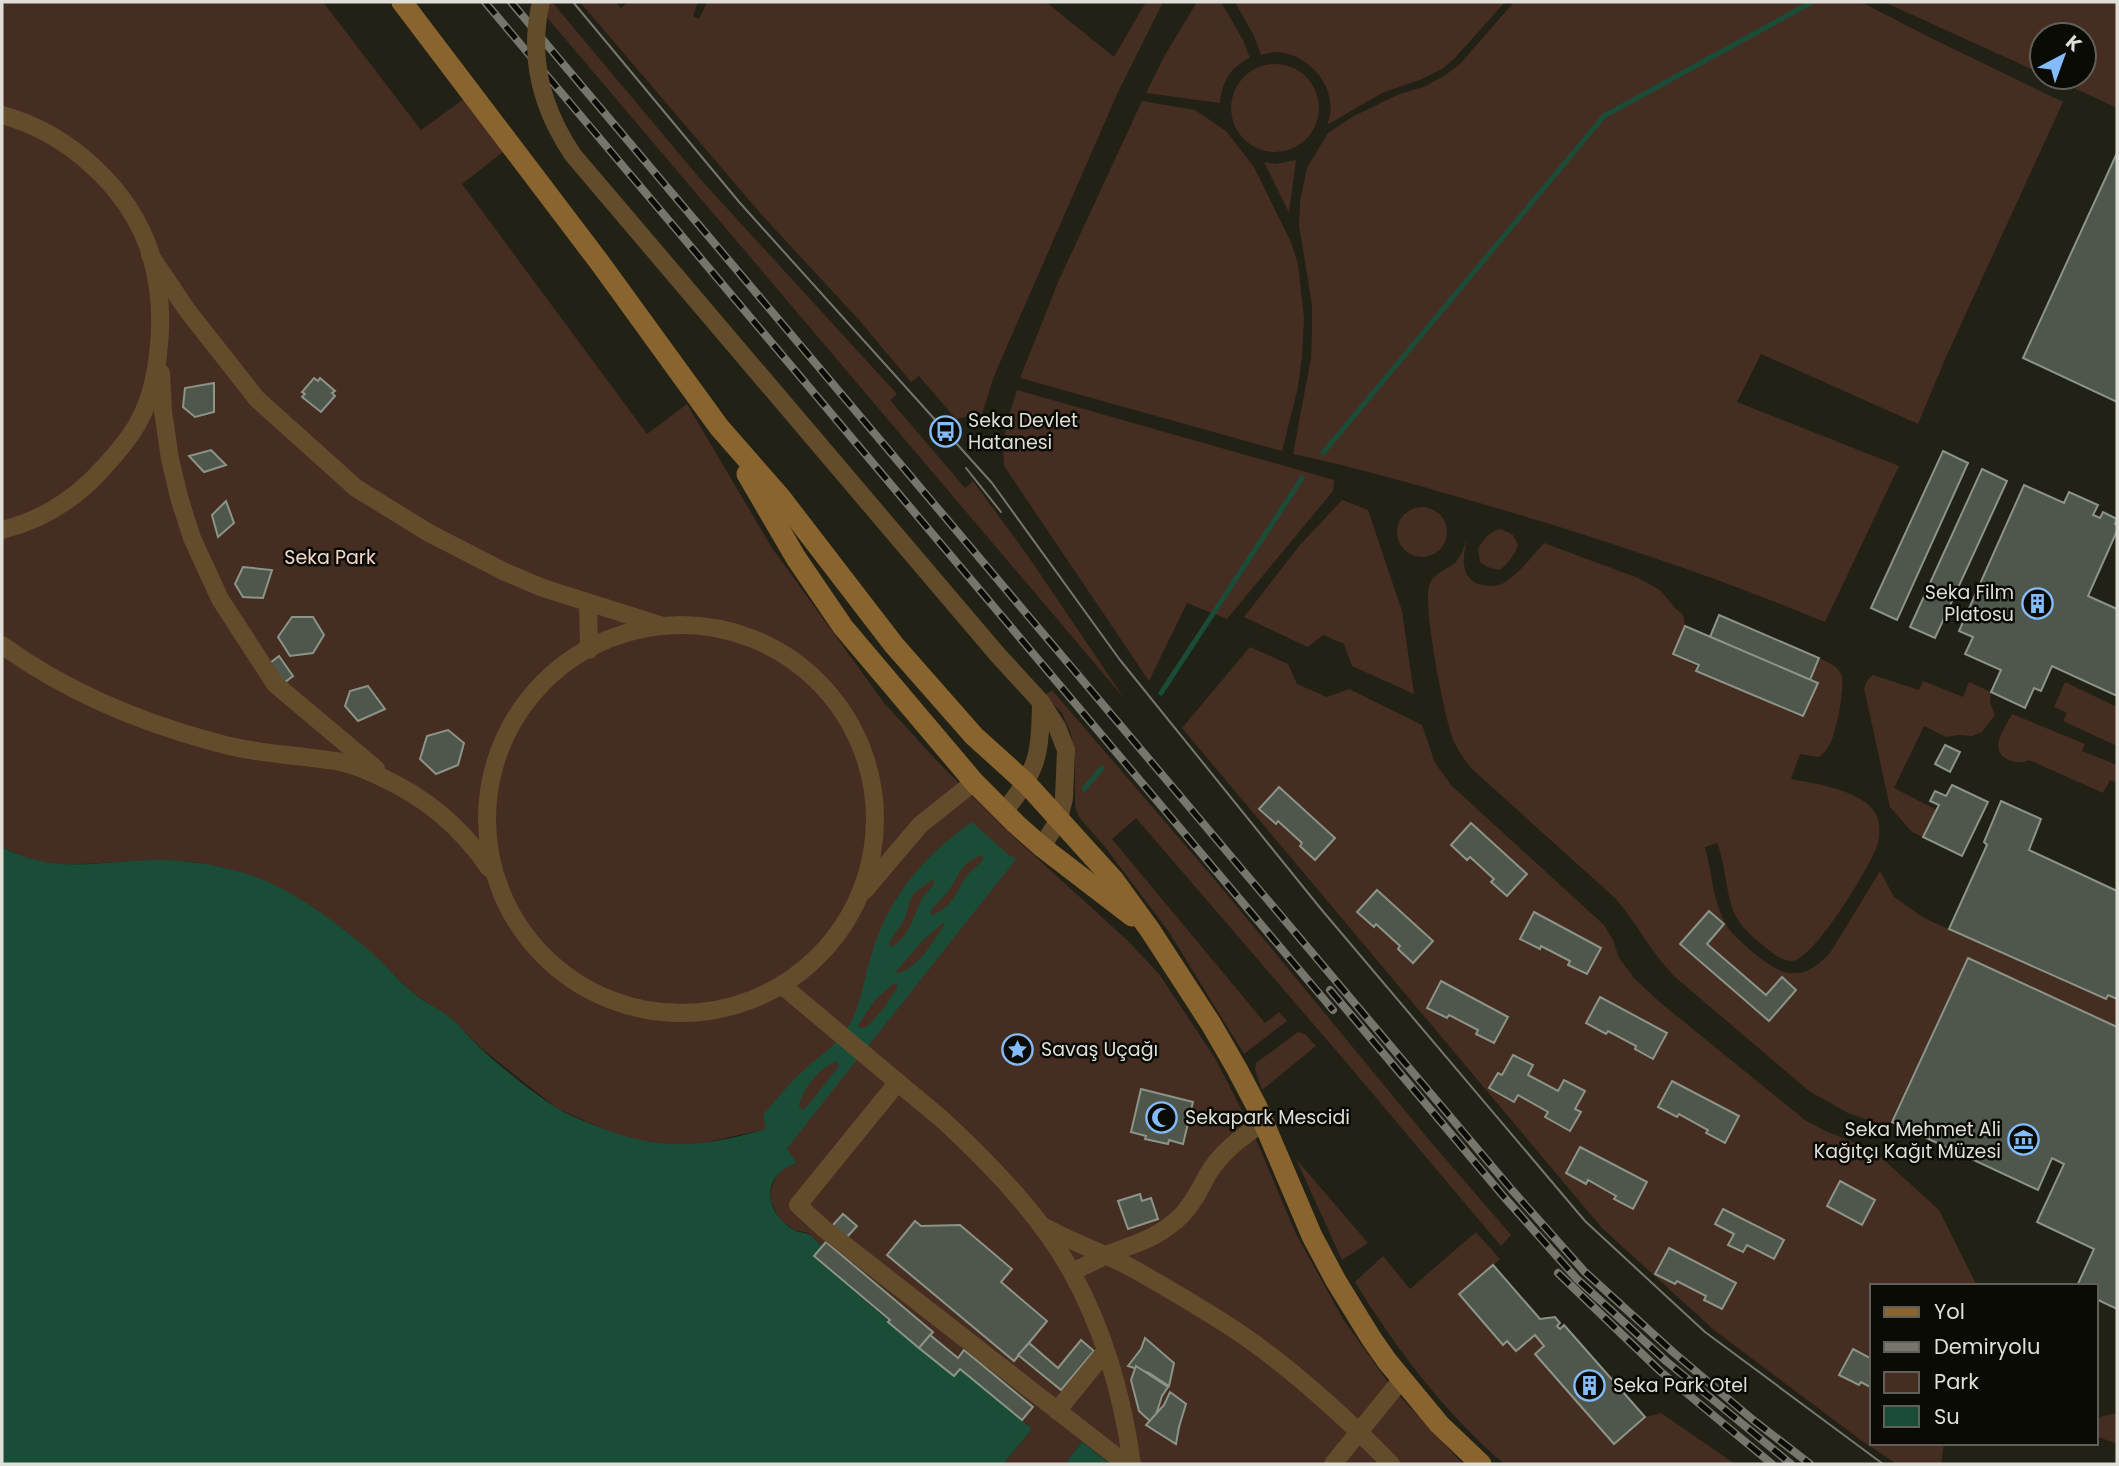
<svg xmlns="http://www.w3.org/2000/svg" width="2119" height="1466" viewBox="0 0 2119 1466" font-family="Poppins,sans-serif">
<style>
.green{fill:#452d22}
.water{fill:#1a4d38;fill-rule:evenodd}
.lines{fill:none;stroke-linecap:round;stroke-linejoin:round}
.stream{stroke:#1a4d38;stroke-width:5}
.building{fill:#4f564b;stroke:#8c9487;stroke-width:2}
.street{stroke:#634c2c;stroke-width:18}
.secondary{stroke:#89642e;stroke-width:21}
.tram{stroke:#77766d;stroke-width:2}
.rail-casing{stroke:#77766d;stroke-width:8}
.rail{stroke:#0b0b06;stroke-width:5;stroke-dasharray:16;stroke-linecap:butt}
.street-bridge{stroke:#634c2c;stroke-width:18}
.labels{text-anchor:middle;stroke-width:5;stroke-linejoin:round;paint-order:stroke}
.poi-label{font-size:19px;fill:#dfded7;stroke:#0b0b06;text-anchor:start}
.park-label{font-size:19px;fill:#f6d8cb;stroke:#0b0b06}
</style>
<rect width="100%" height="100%" fill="#222116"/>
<g class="green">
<path d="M2,2H323L421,130L464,99L503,152L462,184L647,434L687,404L772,548L884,703L938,762L1004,828L1127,940L1159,974L1215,1058L1252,1130L1296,1234L1343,1319L1392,1388L1463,1464H1110L1082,1442L1065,1464H1003L1032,1429L960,1369L954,1376L888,1322L889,1319L814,1256L822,1246L808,1233L794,1230L785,1223L778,1217L771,1201L770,1192L776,1177L782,1169L797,1163L785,1147L766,1129L699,1144L668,1145L640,1141L615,1134L558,1109L481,1048L452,1019L414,994L371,953L343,929L307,904L270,883L221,867L193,862L155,860L63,865L30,860L2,847Z"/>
<path d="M534,2H552L702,181L897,394L890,400L965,488L973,481L1030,559L1124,698Z"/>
<path d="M580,2H615L621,8L628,2H698L693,16L699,19L707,2H1046L1114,57L1146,2H1163L1118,92L994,376L982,414L956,419L919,376L911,382L859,320L761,214Z"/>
<path d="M1197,2H1221L1243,40L1250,58C1230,67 1222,82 1220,103L1146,93L1165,55Z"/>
<path d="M1235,2H1505L1454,59L1442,69L1422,79L1382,93L1327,125C1341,92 1312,55 1278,52C1272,52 1266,54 1261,55L1254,36Z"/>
<path d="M1514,2H1861L1929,37L2063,102L1946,357L1918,424L1761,354L1737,402L1899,466L1825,622C1717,577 1605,540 1493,507C1427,488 1361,468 1293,454L1311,358L1312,331V305L1299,225L1300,201L1307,168L1328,133L1352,117L1397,95L1426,86L1447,74L1460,64Z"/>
<path d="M1884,2H2117V108L2050,77H2084V35H2042V74Z"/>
<circle cx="1275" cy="108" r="44"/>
<path d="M1142,101L1195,110L1226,131L1254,167L1291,242L1298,264L1304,318L1302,357L1298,387L1282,451L1020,378L1059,280Z"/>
<path d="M1296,160L1289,213L1264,162L1276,164Z"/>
<path d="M1017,390L1334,480L1333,491L1227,619L1187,603L1149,681L1004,466C1001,437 1008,418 1017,390Z"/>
<path d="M1342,500L1368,510L1402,611L1414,694L1352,666L1344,644L1323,635L1308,647L1244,617L1300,545Z"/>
<circle cx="1422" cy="532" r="25"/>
<path d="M1501,529L1513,535L1518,545C1515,555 1508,563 1500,570C1492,569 1486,567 1480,562L1478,549C1484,538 1489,532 1501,529Z"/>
<path d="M1467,539C1463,557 1459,579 1482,585C1489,587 1497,586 1504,583C1519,574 1532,556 1544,543L1638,578L1660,590L1675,608L1683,615L1685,626L1673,655L1803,716L1817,683L1810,680L1819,658C1827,662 1837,665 1841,674C1846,685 1836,733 1830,744C1827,749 1824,753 1819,757L1800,754L1791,779C1816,784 1865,790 1877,816C1880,824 1880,835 1878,843C1872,864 1814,960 1792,961C1781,961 1772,953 1764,946C1755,939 1744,930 1738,920C1725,899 1727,867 1717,843L1705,847C1712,872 1713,903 1727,926C1733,936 1745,945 1754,953C1783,978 1805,983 1832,950L1880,871L1894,897L1924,918L2106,999L2108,995L2117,999V1027L1968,958L1888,1127L1848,1113L1809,1091L1675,977C1651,953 1637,923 1615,898L1472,769C1465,761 1459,752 1454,742C1445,721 1421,601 1430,583C1435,572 1447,570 1455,563C1461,556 1464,547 1467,539Z"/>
<path d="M1250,647L1288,664L1297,684L1327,697L1349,689L1422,725L1435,763L1452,786L1604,925L1613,940L1619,958L1634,978L1662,1004L1805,1120L1826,1131L1867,1148L1884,1160L1939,1210L1977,1286H1872V1443H1944L1941,1464H1897L1862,1441L1714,1330L1602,1228L1182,728Z"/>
<path d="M1873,675L1919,690L1923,681L1963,697L1969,682L1991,692L1990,702L1995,715L1982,732L1972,736L1959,735L1946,737L1924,726L1894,788L1937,810L1923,837L1912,832L1890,807L1864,688L1868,679Z"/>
<path d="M2065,682L2117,707V746L2063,721L2067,713L2054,707Z"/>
<path d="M1052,690L1220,886L1430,1141L1511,1235L1501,1246L1340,1055L1136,818L1112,839L1265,1023L1279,1012L1287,1021L1244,1054L1169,932L1105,847L1079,817L1075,807V757L1071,734L1062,713L1044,696Z"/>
<path d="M2012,714L2085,744L2082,751L2117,765V783L2110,780L2103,793L2029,760C2016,766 1994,759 1999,740C2001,732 2008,722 2012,714Z"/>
<path d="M1298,1032L1305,1034L1316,1046L1262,1090L1255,1069L1256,1063Z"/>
<path d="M1296,1159L1368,1243L1342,1260Z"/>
<path d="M1476,1232L1500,1259L1460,1295L1502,1344L1507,1341L1516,1351L1535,1335L1614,1444L1645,1417L1661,1413L1735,1464H1504C1445,1413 1396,1349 1355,1282L1383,1256L1410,1289Z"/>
<path d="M2117,1413V1444L2096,1436V1420L2103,1416Z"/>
</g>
<g class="water">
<path d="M972,822L1013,859L785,1146L797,1163C785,1167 777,1172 772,1184C765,1202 778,1221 794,1230C799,1233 805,1232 810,1235C814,1238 818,1243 822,1246L814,1257L953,1376L960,1369L1032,1429L1003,1464H2V847C55,876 101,860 157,860C194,860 232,867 266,881C304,898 340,925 371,952C385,965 398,980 413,993C425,1003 440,1009 452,1019C461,1027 469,1037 478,1046C499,1066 533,1093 557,1108C567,1115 580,1119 591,1124C656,1151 698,1149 766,1129L763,1115C777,1099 790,1082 806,1068C821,1055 838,1044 848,1027C862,1005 863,980 871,956C888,898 923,856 972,822ZM980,855L983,857V860C979,865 974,868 970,872C956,888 955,908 931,915L930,912C934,905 941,900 946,894C960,877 956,867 980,855ZM933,879L934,884C929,890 923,896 920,903C912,920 909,938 891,947L889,943L905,918L910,900L914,893ZM943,923L945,924C932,942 918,971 894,974L923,940ZM894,983L897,984V988L883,1009L867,1027L859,1028L858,1025L875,1000ZM837,1061L839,1066L805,1109H801L799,1106C802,1089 821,1066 837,1061Z"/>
<path d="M1082,1442L1110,1464H1065Z"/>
</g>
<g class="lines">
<g class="stream">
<path d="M1323,453L1604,116L1812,2"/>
<path d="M1161,693L1302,478"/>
<path d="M1084,789L1102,768"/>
<path d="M865,1046L1013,859"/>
<path d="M785,1147L859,1053"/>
</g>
</g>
<g class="building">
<path d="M2117,153V402L2023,358Z"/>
<path d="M314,378L318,381L320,378L335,391L332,393L335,396L321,412L302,397L305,394L302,392Z"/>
<path d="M214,383V412L195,417L183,407L185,388Z"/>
<path d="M211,450L226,465L204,472L189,456Z"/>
<path d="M1943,451L1968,463L1897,620L1871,608Z"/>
<path d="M1982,469L2007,481L1935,638L1910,627Z"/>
<path d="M2024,485L2064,503L2069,492L2098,505L2093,515L2100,518L2103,512L2117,519L2115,524L2117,525V531L2088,596L2117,609V696L2052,666L2041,691L2034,688L2025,708L1991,692L2001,670L1965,654L1973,637L1959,631Z"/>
<path d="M226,501L234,523L218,537L212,515Z"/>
<path d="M243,567L272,570L263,598L243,597L235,584Z"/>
<path d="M1719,615L1819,658L1810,680L1710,637Z"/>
<path d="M292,617H313L324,635L313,653L290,656L278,637Z"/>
<path d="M1685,626L1818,683L1803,716L1696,671L1699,665L1673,654Z"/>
<path d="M279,656L293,676L284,683L270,663Z"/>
<path d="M368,686L385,709L358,721L345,706L350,691Z"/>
<path d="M448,730L464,743L458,765L436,774L420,759L427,736Z"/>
<path d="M1945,745L1960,752L1950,772L1935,764Z"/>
<path d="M1952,785L1988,802L1962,856L1923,837L1939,805L1930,801L1935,791L1946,796Z"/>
<path d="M1279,787L1335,838L1315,860L1300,846L1302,843L1278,821L1276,824L1259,809Z"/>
<path d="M2001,801L2041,819L2029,850L2117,891V999L2108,995L2106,999L1949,929L1987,845L1984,842Z"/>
<path d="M1471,823L1527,874L1507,896L1491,882L1494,879L1470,857L1467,860L1451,845Z"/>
<path d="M1377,890L1433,941L1413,963L1398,949L1400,946L1376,924L1374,927L1357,912Z"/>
<path d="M1709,911L1724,924L1707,944L1766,995L1782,977L1796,990L1769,1021L1680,944Z"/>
<path d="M1534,912L1601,948L1587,974L1568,965L1570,961L1541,946L1540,949L1520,939Z"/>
<path d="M1968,958L2117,1027V1309L2096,1299V1286H2077L2094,1249L2037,1222L2064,1164L2052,1158L2038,1190L1892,1122Z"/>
<path d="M1441,981L1508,1017L1494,1043L1476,1034L1478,1030L1449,1015L1447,1018L1427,1008Z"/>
<path d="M1600,997L1667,1033L1653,1059L1635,1049L1636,1046L1608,1031L1606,1034L1586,1023Z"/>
<path d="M1513,1055L1533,1065L1528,1075L1558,1091L1564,1080L1585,1091L1575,1109L1581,1112L1570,1131L1545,1117L1548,1112L1518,1095L1514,1102L1489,1088L1498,1073L1502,1075Z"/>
<path d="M1672,1081L1739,1116L1725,1143L1706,1133L1708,1130L1679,1114L1677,1117L1658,1107Z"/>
<path d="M1141,1089L1193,1102L1183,1144L1169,1140L1168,1144L1145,1139L1146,1136L1131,1132Z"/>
<path d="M1580,1147L1647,1182L1633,1209L1614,1199L1616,1196L1588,1180L1586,1184L1566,1173Z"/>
<path d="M1840,1181L1875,1200L1862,1225L1827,1206Z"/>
<path d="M1140,1194L1142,1201L1151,1198L1158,1219L1128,1229L1118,1201Z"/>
<path d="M1723,1209L1784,1240L1774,1259L1747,1245L1743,1252L1728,1245L1734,1234L1715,1224Z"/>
<path d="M843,1214L857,1226L846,1238L832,1226Z"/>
<path d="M915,1221L921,1226L960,1225L1012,1269L1001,1282L1047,1321L1014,1361L887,1255Z"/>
<path d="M826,1242L933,1332L919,1348L888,1322L890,1320L814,1256Z"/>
<path d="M1669,1248L1736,1283L1722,1309L1704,1300L1706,1296L1677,1281L1675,1284L1655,1274Z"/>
<path d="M1493,1265L1540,1319L1555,1317L1560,1323L1557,1326L1560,1329L1564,1325L1645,1417L1614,1444L1535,1354L1544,1346L1535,1335L1516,1351L1507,1341L1503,1345L1459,1294Z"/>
<path d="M930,1335L958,1358L964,1350L1033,1407L1022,1420L960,1369L954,1376L919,1348Z"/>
<path d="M1145,1338L1174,1363L1169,1386L1149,1373L1128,1366L1141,1349Z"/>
<path d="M1081,1340L1094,1351L1061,1390L1018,1355L1029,1343L1058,1368Z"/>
<path d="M1853,1349L1872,1359V1388L1861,1382L1859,1385L1839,1375Z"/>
<path d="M1136,1366L1168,1387L1162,1396L1153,1424L1139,1411L1131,1380Z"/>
<path d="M1170,1392L1186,1404L1179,1427L1176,1444L1146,1425L1164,1405Z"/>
</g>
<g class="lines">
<g class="street">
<path d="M2,115C68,133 130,188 151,255C159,283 162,315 159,344C157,371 152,397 139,421C130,438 117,453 104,467C77,498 42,520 2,530"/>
<path d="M150,255L187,310L257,399L356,488L429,533L505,572L543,588L663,626"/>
<path d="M161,373L163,411L170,459L179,497L192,538L220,599L275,684L376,769"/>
<path d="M588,603L589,650"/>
<circle cx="681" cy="819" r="194"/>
<path d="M2,645C64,690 140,722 214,742C255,754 299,755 341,762C354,765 368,771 381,777C425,797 462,828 489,868"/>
<path d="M997,654L1041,702L1057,727L1066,750L1064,798L1059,819L1042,847"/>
<path d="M1004,812C1038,768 1040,758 1041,702"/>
<path d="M865,890L920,825L974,782"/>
<path d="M784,987L944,1121C991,1165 1040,1215 1071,1271C1104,1330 1123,1399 1132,1464"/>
<path d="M898,1082L798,1205L823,1228L1126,1464"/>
<path d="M1045,1227C1073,1243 1104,1253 1132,1268C1172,1291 1213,1314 1251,1341C1301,1377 1348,1420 1391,1464"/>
<path d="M1072,1272C1085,1266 1098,1259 1111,1253C1140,1242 1158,1238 1182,1215C1194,1202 1200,1189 1208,1174C1221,1152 1242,1136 1263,1123"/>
<path d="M1057,1411L1105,1352"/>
<path d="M1333,1464L1402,1379"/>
</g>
<g class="secondary">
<path d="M402,2L600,263L719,427L781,498L894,645L974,736L1026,783L1113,879L1150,930L1211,1024L1237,1069L1257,1107L1312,1236L1336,1281L1371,1338L1387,1361L1439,1424L1481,1464"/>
<path d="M747,474L796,558L843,627L974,782L1016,824L1042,847L1132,916"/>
</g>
<g class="tram">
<path d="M573,2L740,203L992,483L1120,660L1321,909L1585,1221L1705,1332L1883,1464"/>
<path d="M966,468L1001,512"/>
</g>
<defs>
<g id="rail">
<path d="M485,2L1333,1010"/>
<path d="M511,2L1512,1190L1584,1271L1673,1352L1752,1419L1810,1464"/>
<path d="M1330,990L1504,1197L1577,1279L1666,1361L1791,1464"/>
<path d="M1558,1273L1660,1371L1772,1464"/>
</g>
</defs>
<use href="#rail" class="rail-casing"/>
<use href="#rail" class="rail"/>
<path class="street-bridge" d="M541,2C528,57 542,109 573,155L997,654"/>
</g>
<defs>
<symbol id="bus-ring" viewBox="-11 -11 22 22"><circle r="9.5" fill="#0b0b06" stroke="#83bcfb" stroke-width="1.5"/><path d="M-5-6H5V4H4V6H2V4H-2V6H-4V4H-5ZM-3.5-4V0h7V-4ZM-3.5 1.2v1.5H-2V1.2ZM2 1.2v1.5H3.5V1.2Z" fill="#83bcfb"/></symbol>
<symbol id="building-ring" viewBox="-11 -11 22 22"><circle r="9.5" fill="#0b0b06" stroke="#83bcfb" stroke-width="1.5"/><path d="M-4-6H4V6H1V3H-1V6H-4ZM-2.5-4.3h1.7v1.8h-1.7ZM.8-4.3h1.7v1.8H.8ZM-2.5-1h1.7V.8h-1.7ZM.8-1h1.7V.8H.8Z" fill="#83bcfb"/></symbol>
<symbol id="sight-ring" viewBox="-11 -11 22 22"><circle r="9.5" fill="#0b0b06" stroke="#83bcfb" stroke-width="1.5"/><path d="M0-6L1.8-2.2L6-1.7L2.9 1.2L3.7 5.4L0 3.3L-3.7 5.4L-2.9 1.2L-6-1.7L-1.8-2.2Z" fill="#83bcfb"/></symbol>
<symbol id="mosque-ring" viewBox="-11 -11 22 22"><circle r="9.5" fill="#0b0b06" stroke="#83bcfb" stroke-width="1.5"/><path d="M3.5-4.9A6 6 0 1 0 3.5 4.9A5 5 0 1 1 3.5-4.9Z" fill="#83bcfb"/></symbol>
<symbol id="museum-ring" viewBox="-11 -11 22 22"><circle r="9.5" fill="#0b0b06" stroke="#83bcfb" stroke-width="1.5"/><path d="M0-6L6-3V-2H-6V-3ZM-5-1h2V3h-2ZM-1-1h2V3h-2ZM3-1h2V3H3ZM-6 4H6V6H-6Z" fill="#83bcfb"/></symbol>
</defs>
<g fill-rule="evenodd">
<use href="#bus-ring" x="928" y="414" width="35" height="35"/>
<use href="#building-ring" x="2020" y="586" width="35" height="35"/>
<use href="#sight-ring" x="1000" y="1032" width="35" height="35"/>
<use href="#mosque-ring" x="1144" y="1100" width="35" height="35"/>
<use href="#museum-ring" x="2006" y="1122" width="35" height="35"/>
<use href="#building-ring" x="1572" y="1368" width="35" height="35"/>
</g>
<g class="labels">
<g class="poi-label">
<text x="968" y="427">Seka Devlet<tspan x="968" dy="22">Hatanesi</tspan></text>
<text x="2014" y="599" text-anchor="end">Seka Film<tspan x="2014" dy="22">Platosu</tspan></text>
<text x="1041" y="1056">Savaş Uçağı</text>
<text x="1185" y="1124">Sekapark Mescidi</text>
<text x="2001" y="1136" text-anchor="end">Seka Mehmet Ali<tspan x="2001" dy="22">Kağıtçı Kağıt Müzesi</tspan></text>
<text x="1613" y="1392">Seka Park Otel</text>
</g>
<g class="park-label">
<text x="330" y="564">Seka Park</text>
</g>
</g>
<rect width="2119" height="1466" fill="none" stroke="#dfded7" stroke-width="7"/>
<rect x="1870" y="1284" width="228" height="161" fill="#0b0b06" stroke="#605f5a" stroke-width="2"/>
<rect x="1884" y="1307" width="35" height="10" fill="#89642e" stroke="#605f5a" stroke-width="2"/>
<text x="1934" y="1319" font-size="21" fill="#dfded7">Yol</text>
<rect x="1884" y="1342" width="35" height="10" fill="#77766d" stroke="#605f5a" stroke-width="2"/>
<text x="1934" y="1354" font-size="21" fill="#dfded7">Demiryolu</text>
<rect x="1884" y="1372" width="35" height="21" fill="#452d22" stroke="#605f5a" stroke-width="2"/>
<text x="1934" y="1389" font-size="21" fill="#dfded7">Park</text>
<rect x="1884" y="1406" width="35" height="21" fill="#1a4d38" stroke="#605f5a" stroke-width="2"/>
<text x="1934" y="1424" font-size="21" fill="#dfded7">Su</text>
<g transform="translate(2063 56) rotate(41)"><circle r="33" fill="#0b0b06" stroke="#605f5a" stroke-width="2"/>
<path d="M0-5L12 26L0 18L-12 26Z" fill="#83bcfb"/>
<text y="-10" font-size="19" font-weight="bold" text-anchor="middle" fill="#dfded7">K</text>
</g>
</svg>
